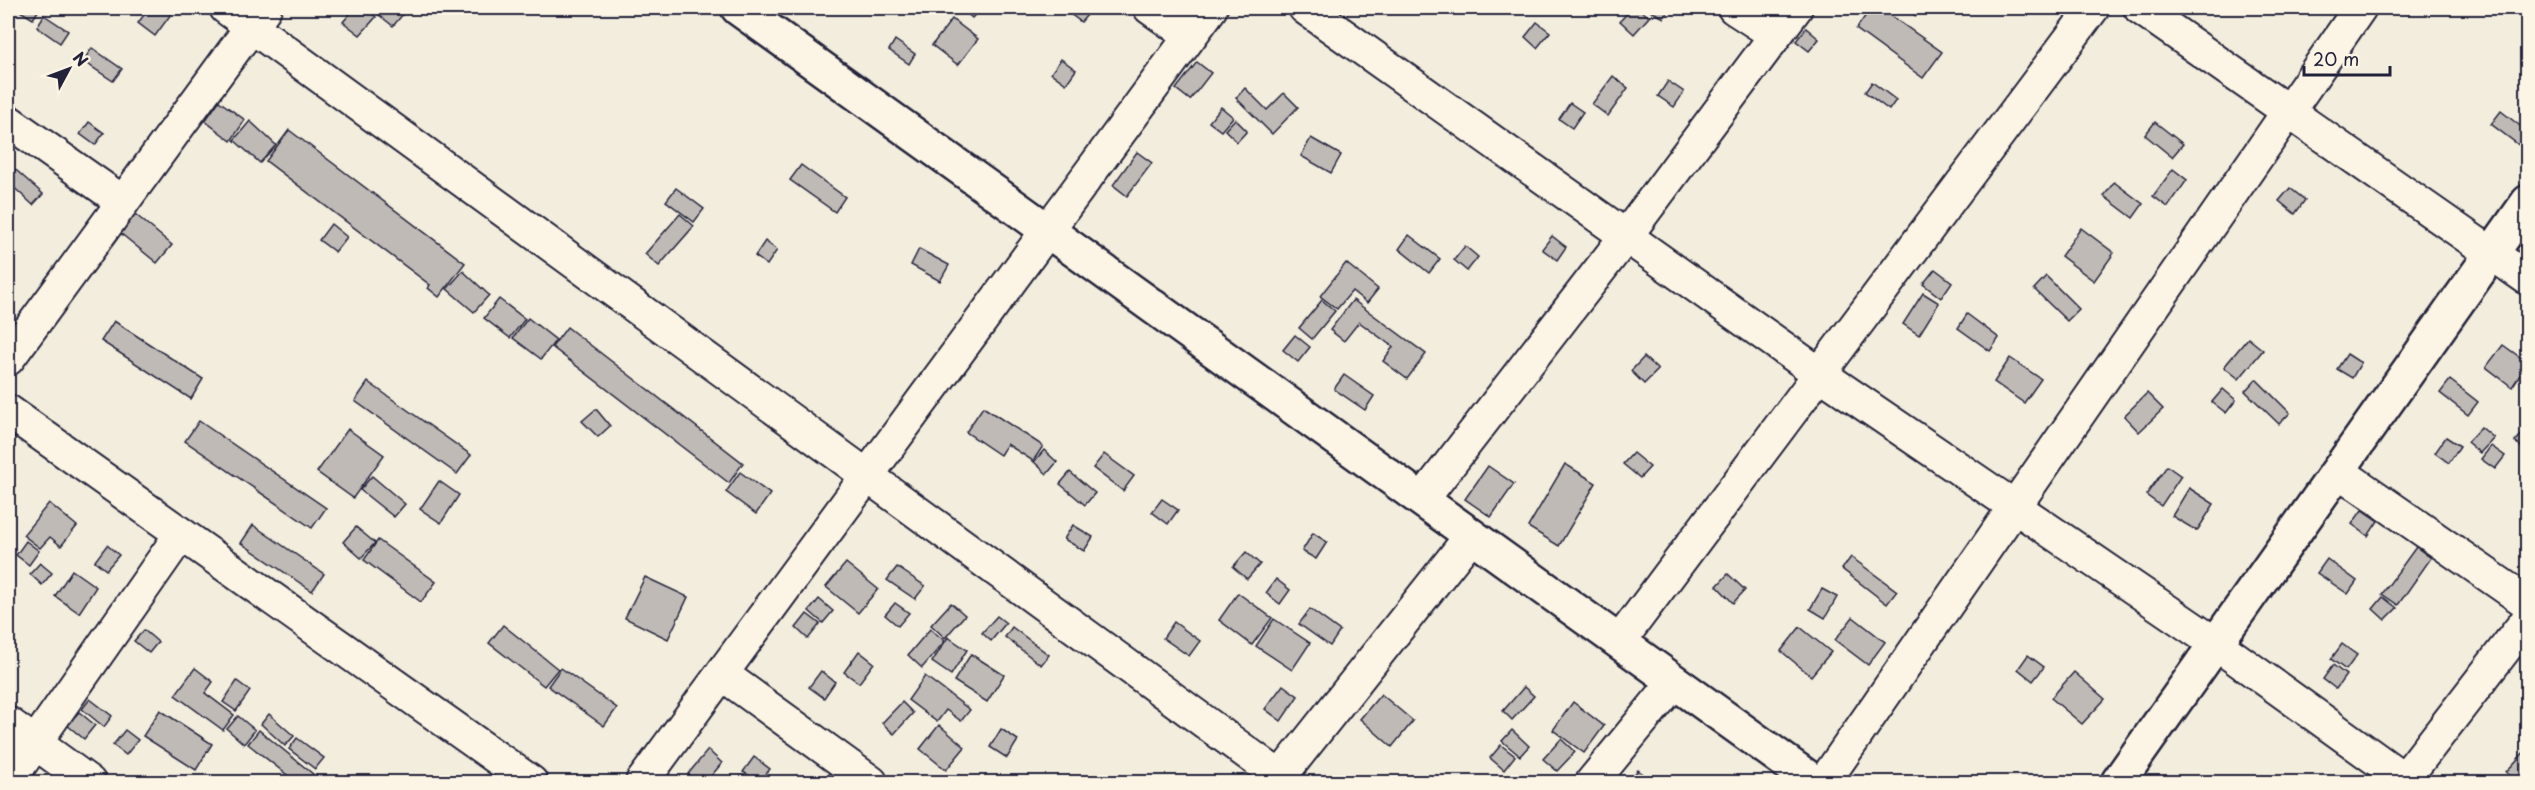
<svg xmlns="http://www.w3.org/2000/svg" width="2535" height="790" viewBox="0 0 2535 790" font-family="'Playpen Sans',sans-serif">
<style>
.building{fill:#bfbab6;stroke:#22223b;stroke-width:1.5}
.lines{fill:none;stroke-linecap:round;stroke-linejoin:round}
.street-casing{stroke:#22223b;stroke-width:36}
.secondary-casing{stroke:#22223b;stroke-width:38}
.street{stroke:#fcf5e5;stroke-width:32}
.secondary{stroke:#fcf5e5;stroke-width:33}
</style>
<rect width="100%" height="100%" fill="#f3edde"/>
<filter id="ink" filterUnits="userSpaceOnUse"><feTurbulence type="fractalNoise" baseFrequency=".0167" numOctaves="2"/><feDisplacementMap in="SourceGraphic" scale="12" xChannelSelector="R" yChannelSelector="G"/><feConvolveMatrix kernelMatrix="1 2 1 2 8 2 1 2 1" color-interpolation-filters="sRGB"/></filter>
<g filter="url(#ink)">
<g class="building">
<path d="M15,8H40L33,19Z"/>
<path d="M149,8H171L174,10L155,36L138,23Z"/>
<path d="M355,8H364L376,17L360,35L343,22Z"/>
<path d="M385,8H396L404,13L393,26L379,15Z"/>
<path d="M961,8H981L972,18Z"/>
<path d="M1062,8H1093L1081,22Z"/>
<path d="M1632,8H1638L1649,17L1634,34L1620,21Z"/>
<path d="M1645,8H1670L1664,18Z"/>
<path d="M1871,8H1880L1942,52L1923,78L1856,29Z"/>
<path d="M1904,8H1923L1916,16Z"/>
<path d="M44,15L68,31L60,43L37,27Z"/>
<path d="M952,19L978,39L958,65L932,45Z"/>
<path d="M1537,22L1550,32L1537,48L1525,37Z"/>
<path d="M1806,28L1819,39L1809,51L1796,41Z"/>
<path d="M895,40L915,54L909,64L889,50Z"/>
<path d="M92,48L122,69L113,81L83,61Z"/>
<path d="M1061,59L1076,70L1066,84L1051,73Z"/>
<path d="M1197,62L1211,73L1190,100L1176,89Z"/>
<path d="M1613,76L1628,88L1608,116L1592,104Z"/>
<path d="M1668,81L1684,92L1674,107L1658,96Z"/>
<path d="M1872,82L1896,100L1889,110L1865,92Z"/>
<path d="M1245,88L1267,110L1284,93L1298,107L1272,134L1236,98Z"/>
<path d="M219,101L245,120L231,141L205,121Z"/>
<path d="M1570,103L1583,112L1572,128L1559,119Z"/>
<path d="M1221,107L1233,117L1221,131L1209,122Z"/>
<path d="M2501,111L2528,132V136L2520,146L2491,124Z"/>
<path d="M1235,119L1247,131L1237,142L1225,130Z"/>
<path d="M250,121L276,145L260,163L234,140Z"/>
<path d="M89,122L104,133L95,145L80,134Z"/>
<path d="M2155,122L2183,144L2172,157L2145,135Z"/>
<path d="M289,130L465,263L439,297L428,288L430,285L266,161Z"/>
<path d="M1311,138L1341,155L1331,173L1301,156Z"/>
<path d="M1137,152L1152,163L1127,196L1113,185Z"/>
<path d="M8,163L43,194L33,205L8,182Z"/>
<path d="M801,165L845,197L835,212L790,180Z"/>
<path d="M2173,169L2187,180L2168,207L2153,196Z"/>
<path d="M2114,182L2143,204L2133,218L2104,196Z"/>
<path d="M676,188L704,209L694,222L666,201Z"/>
<path d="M2290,188L2305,200L2295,214L2279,201Z"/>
<path d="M129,209L172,245L157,263L114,228Z"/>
<path d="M680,214L694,226L659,266L645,254Z"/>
<path d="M331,224L347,237L335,252L319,240Z"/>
<path d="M2081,228L2114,253L2094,281L2061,256Z"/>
<path d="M1409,235L1440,259L1429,273L1399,249Z"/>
<path d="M1552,236L1566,247L1557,260L1542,249Z"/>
<path d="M765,241L777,250L767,265L755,256Z"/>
<path d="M1465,246L1478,257L1467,271L1454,260Z"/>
<path d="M919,249L949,265L940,281L911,265Z"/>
<path d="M1346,263L1378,289L1367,303L1352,291L1337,309L1320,296Z"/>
<path d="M1935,269L1952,282L1941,298L1923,284Z"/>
<path d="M463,271L489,295L474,312L447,289Z"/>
<path d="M2046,276L2079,309L2067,321L2034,289Z"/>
<path d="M1923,293L1939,303L1919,335L1903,324Z"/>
<path d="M499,299L525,319L510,338L484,318Z"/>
<path d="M1322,300L1335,311L1312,339L1299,328Z"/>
<path d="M1353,300L1426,354L1407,379L1383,361L1393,347L1359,322L1344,341L1330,330Z"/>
<path d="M1967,314L1999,338L1990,351L1958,328Z"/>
<path d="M528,318L556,340L541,359L513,338Z"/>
<path d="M114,321L203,379L191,399L101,341Z"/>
<path d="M567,327L743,463L729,483L552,347Z"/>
<path d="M1295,335L1310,347L1298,362L1283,350Z"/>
<path d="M2248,338L2263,350L2239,379L2224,367Z"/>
<path d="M2503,345L2528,363L2512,387L2486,367Z"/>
<path d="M2347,354L2361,363L2352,378L2337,369Z"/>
<path d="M1644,357L1658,370L1644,384L1631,371Z"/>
<path d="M2010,358L2041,379L2024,403L1994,382Z"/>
<path d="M1344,375L1374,396L1365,410L1334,389Z"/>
<path d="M2256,379L2290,413L2279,424L2245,391Z"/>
<path d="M2450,380L2478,402L2468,415L2440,393Z"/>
<path d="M368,382L471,455L457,474L355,401Z"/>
<path d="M2223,389L2236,400L2226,413L2212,402Z"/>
<path d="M2147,393L2163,409L2139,432L2124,416Z"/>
<path d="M983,407L1043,446L1033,461L1007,444L1000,455L966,432Z"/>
<path d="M596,409L610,426L598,437L582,421Z"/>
<path d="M199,421L326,508L312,528L185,441Z"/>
<path d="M2481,427L2494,438L2480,453L2467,442Z"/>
<path d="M2528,427V453L2515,442Z"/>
<path d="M348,429L384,455L353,498L317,472Z"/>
<path d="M2446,437L2460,446L2449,463L2435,453Z"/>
<path d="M2491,446L2505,456L2495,469L2481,459Z"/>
<path d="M1044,450L1057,462L1047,474L1034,462Z"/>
<path d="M1633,453L1650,467L1640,478L1623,464Z"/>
<path d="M1104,454L1134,476L1123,491L1093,468Z"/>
<path d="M1565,464L1596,483L1559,546L1528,527Z"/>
<path d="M1488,466L1514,484L1491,517L1465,499Z"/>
<path d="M2167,466L2181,476L2161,506L2146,495Z"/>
<path d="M740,472L770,494L756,514L726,492Z"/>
<path d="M1070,472L1095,493L1085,505L1060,484Z"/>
<path d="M372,476L405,504L394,517L360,490Z"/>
<path d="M439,481L459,495L441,523L420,509Z"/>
<path d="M2189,488L2214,504L2197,531L2172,516Z"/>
<path d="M1162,499L1178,510L1168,524L1152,512Z"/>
<path d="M49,503L77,526L61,546L50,537L40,548L23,535Z"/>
<path d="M2362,510L2378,521L2368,536L2352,524Z"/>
<path d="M253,525L324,574L312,591L241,543Z"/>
<path d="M1073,525L1093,537L1084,551L1064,539Z"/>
<path d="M356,527L375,543L361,558L343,542Z"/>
<path d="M1313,533L1327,542L1316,559L1302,551Z"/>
<path d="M378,540L436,582L421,602L364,560Z"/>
<path d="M26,541L39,551L29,565L16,555Z"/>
<path d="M107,545L119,555L106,570L95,561Z"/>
<path d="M2416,547L2431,558L2398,605L2382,594Z"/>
<path d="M1246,552L1260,564L1247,579L1233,567Z"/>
<path d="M1851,557L1897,591L1887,604L1842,569Z"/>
<path d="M2327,559L2357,581L2348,594L2317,573Z"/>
<path d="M40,563L52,573L42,585L30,574Z"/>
<path d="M846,563L878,589L858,613L826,587Z"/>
<path d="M897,567L925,586L915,599L887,580Z"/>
<path d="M72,570L96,587L79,613L55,596Z"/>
<path d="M1728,574L1745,590L1733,603L1717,586Z"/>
<path d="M645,577L688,597L668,639L625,618Z"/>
<path d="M1276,579L1290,590L1280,604L1266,593Z"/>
<path d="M1822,589L1837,597L1825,618L1810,609Z"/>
<path d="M1238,593L1272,618L1252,645L1219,620Z"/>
<path d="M2383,597L2397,608L2385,620L2373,609Z"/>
<path d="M819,599L833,611L823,623L809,611Z"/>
<path d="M895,603L909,613L898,626L885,615Z"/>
<path d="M951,603L965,615L945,638L931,625Z"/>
<path d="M1310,609L1340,631L1330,646L1299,624Z"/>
<path d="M807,614L820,624L808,639L796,628Z"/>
<path d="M997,616L1006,623L991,641L982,633Z"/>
<path d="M1853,617L1885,642L1868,665L1835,640Z"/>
<path d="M1274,619L1310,643L1292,670L1256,646Z"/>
<path d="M1174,622L1200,641L1189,656L1163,638Z"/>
<path d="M503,625L558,669L544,686L489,643Z"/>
<path d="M1012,627L1049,655L1041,665L1005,637Z"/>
<path d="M1800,627L1831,652L1811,676L1781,651Z"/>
<path d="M930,629L945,641L922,668L908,655Z"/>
<path d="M144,630L158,642L149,653L134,641Z"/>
<path d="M948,637L967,650L951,675L932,662Z"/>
<path d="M2342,644L2357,655L2346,670L2331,659Z"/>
<path d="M859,651L874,663L859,683L844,672Z"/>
<path d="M971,654L1004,675L987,702L954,681Z"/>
<path d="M2028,655L2044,667L2033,681L2018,669Z"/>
<path d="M2333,665L2346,675L2336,689L2323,679Z"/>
<path d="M195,668L213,682L205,693L234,715L223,730L175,695Z"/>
<path d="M561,668L617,708L604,726L548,686Z"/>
<path d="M821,671L835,682L824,698L809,687Z"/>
<path d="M2074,672L2105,699L2082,724L2051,698Z"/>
<path d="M925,676L970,710L961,721L946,710L937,722L908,700Z"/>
<path d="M237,681L250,691L236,711L223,702Z"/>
<path d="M1283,685L1298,696L1281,721L1265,709Z"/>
<path d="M1524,687L1534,696L1512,720L1503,711Z"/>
<path d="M1381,694L1413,721L1392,747L1360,719Z"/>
<path d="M90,699L112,716L104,727L82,709Z"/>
<path d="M902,702L913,713L894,734L882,723Z"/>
<path d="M1573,702L1604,726L1584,753L1553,730Z"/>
<path d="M160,710L212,744L196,770L143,736Z"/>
<path d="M79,712L95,725L84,739L67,725Z"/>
<path d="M269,714L294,736L285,746L261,724Z"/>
<path d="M238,716L255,730L244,744L227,729Z"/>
<path d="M939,725L965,747L946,770L920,749Z"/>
<path d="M1001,729L1018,740L1007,758L990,747Z"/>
<path d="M125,730L138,740L126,755L113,745Z"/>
<path d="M259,730L313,774L306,782H296L248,744Z"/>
<path d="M1512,730L1529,746L1520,756L1502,741Z"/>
<path d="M297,738L324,758L315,769L289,749Z"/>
<path d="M1561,739L1575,752L1557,771L1543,759Z"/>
<path d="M1501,745L1515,756L1504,770L1490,758Z"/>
<path d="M2528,748V778L2524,782H2518L2506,772Z"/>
<path d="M708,750L722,763L706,782H698L688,774Z"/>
<path d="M754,757L770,769L760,782L743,772Z"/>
<path d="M1638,770L1653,782H1628Z"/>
<path d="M959,775L969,782H953Z"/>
</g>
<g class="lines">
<defs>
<g id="street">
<path d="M226,8L1287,782"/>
<path d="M1150,8L1190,36"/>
<path d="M1305,8L1820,374L2216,644L2408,782"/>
<path d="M1734,8L1774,34"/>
<path d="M2140,8L2528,279"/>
<path d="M8,121L123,202"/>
<path d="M8,359L265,8"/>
<path d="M8,411L531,782"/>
<path d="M2338,471L2528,603"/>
<path d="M1422,500L1626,236L1796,8"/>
<path d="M1619,642L2093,8"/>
<path d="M722,674L871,782"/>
<path d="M8,723L89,782"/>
<path d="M8,782L181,534"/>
<path d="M642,782L1211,8"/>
<path d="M1276,782L1471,536"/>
<path d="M1592,782L1674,682"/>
<path d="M1824,782L2360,8"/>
<path d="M2402,782L2528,619"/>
</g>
<g id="secondary">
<path d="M738,8L1814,782"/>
<path d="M2118,782L2528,202"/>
</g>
</defs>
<use href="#street" class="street-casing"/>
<use href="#secondary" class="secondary-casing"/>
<use href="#street" class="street"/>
<use href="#secondary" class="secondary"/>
</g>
</g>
<rect width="2535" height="790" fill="none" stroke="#fcf5e5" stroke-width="30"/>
<rect x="15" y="15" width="2505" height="760" fill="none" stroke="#22223b" stroke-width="2" filter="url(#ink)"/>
<g transform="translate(69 69) rotate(49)" stroke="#fcf5e5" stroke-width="4.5" paint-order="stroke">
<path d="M0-4.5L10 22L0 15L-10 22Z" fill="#22223b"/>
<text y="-9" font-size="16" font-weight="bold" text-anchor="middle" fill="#22223b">N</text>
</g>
<path d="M2304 66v9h86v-9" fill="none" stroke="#22223b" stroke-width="3"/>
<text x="2313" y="66" font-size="18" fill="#22223b" stroke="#fcf5e5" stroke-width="4.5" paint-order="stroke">20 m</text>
</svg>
